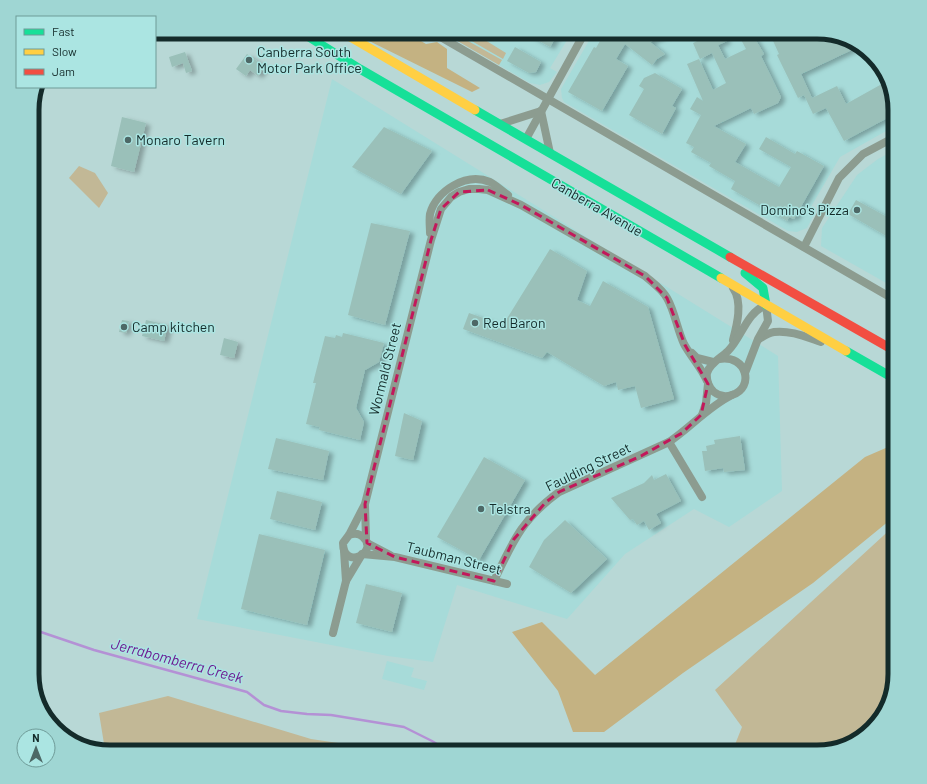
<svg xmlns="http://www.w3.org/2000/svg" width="927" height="784" viewBox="0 0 927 784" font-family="Barlow,sans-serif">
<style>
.built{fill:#a7dbd9}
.green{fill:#c2b896}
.forest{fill:#c4b282}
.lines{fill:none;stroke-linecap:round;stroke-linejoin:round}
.stream{stroke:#b491d5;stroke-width:2.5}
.building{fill:#9ac0b9;filter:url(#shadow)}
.street{stroke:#8c9c90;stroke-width:8}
.fast{stroke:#16e098;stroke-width:9}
.slow{stroke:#ffcf43;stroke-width:9}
.jam{stroke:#f24e42;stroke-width:9}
.marked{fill:none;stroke:#c2185b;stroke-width:3;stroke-dasharray:8 5;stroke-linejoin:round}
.poi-dot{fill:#4d6866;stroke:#abe5e2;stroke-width:1.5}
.labels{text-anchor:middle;stroke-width:3;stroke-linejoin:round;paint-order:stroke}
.poi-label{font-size:14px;fill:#142b2a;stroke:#abe5e2;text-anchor:start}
.street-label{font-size:14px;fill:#142b2a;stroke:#abe5e2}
.water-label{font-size:15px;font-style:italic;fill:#6e1a91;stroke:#abe5e2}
.rim{fill:none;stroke:#142b2a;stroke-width:5}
</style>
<defs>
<filter id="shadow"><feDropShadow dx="4.5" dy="2.5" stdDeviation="2" flood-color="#0004"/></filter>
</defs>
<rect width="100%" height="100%" fill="#b8d8d6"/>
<g class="built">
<path d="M442,32H572L550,68L557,72L549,82L540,85L530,83Z"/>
<path d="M594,32H818L869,51L889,80L895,110V126L840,157L808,212L814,215L807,228L797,232L788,231L564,102L562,98L561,89Z"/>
<path d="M332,79L778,356L782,491L729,527L694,509L625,554L567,619L457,585L433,662L388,656L197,619Z"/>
<path d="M895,150V288L821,246L822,228L857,175L878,159Z"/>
<path d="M387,661L414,668L411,677L427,681L424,690L382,679Z"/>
</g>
<g class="green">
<path d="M442,32H452L502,60L499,65Z"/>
<path d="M456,32H472L506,53L503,59Z"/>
<path d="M79,166L95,173L108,193L99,208L69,178Z"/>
<path d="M895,525V675L876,726L847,746L817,752H732L742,727L715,690Z"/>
<path d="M168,696L311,739L399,752H109L105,750L99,713Z"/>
</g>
<g class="forest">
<path d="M351,32H415L421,41L426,44L437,42L447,49V68L480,88L472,92Z"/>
<path d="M895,444V516L813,583L683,673L604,732H573L558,691L512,632L542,622L595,675L865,457Z"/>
</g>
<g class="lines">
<path class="stream" d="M32,629L94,650L247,692L264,705L281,711L307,714L331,715L404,727L432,741L450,752"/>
</g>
<g class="building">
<path d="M523,32H559L550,47Z"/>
<path d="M605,32H672L650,42L665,54L657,59L652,65L625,44L616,59L628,66L602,111L568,92L594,47L596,48Z"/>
<path d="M716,32H722L727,41L718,45L725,59L746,49L737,32H751L764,54L761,56L781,97L778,103L754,114L751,108L714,126L746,144L735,162L779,187L791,167L759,149L766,137L795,154L797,151L824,166L794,219L789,217L787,221L731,189L735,181L709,166L711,163L691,152L694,147L686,143L701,115L690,109L697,97L703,101L687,64L699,59L713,90L726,83L712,53L700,59L693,43Z"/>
<path d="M769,32H818L858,47L801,74L812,98L837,86L846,104L889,80L895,114L844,141L826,108L813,114L804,95L798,98L777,55L779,54Z"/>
<path d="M515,47L541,62L536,72L529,73L507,61Z"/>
<path d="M185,52L192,71L186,73L183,63L172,67L169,57Z"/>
<path d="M247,54L265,67L258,76L250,70L246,76L236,69Z"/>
<path d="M655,73L682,89L672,106L676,108L662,134L629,115L644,89L639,86L644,78Z"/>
<path d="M122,117L146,123L134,172L111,166Z"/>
<path d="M384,127L432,151L401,194L352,167Z"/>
<path d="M856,200L889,218L895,208V241L848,214Z"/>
<path d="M371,223L410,231L385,325L348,315Z"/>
<path d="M550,249L587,271L577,300L590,306L603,281L648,307L674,399L641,408L635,386L618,390L616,382L604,386L547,352L542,358L463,329L469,313L503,325Z"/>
<path d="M122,320L129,321L126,333L119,332Z"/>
<path d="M146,320L168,325L164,341L142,336Z"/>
<path d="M343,333L384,343L379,362L365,370L356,408L364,422L360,440L319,430L320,427L306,424L316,383H313L325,336L335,338L336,335L342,337Z"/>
<path d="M224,338L238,342L234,358L220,355Z"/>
<path d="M404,413L422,421L413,460L395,456Z"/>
<path d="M740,436L745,470L724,472L723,468L705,471L702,451H707L706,446L715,444L714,440Z"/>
<path d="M276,438L329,451L323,480L268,469Z"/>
<path d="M484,457L525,480L479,560L437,537Z"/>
<path d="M666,474L681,501L656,514L661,523L649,530L644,521L637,525L633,519L630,520L611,498L644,483L652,475L654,480Z"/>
<path d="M277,491L322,502L315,530L270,519Z"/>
<path d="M565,520L607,559L571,593L529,567L544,540Z"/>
<path d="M259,534L325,550L307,625L241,609Z"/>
<path d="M366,584L402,593L392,632L356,623Z"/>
</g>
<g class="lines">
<g class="street">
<path d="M432,32L895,300"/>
<path d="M541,111L550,153"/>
<path d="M500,124L541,111"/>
<path d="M526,139L585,32"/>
<path d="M430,233C430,227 429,220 430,214C436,191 466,172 490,182C496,185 502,191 508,195"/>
<path d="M804,247L839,178L863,154L895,137"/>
<path d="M759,339C764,336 768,333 774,332C790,330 806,337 821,342"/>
<path d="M733,340C737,325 743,302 733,288"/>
<path d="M692,353L697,358L713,362"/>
<path d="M719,359C747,354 755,388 732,395C726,397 719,396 714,392C709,388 706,380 707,373C710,363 721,358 728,351C742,337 746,313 766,305L768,321L758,339L745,373"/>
<path d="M702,415L706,403L708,384"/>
<path d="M669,442L702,497"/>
<path d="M365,505L366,539"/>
<path d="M349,535C354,533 359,533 363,537C380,552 343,571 343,543L349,535L365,504L431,240L441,209L451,197L459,192L469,189H479L488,190L521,205L645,276C653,283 662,289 667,298C675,312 677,329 684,344C691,357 701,367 707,381"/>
<path d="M367,543L390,555"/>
<path d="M344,551L346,581"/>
<path d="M362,554L395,557L507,584"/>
<path d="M494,581C513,541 522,519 559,492L669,442C691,427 708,407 732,395"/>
<path d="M333,633L346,581L361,556"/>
</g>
<g class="fast">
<path d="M301,32L360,69L721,278"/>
<path d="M475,110L730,257"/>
<path d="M745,273L763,288L766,305"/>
<path d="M846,351L895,379"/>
<path d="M32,658L37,699"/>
</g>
<g class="slow">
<path d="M342,32L475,110"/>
<path d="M721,278L846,351"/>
</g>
<path class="jam" d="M730,257L895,351"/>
</g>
<path class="marked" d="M488,190L521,205L645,276L667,298L685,345L708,384L701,415L682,433L641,456L559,492L545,503L514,539L494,581L395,557L367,543L365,504L431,240L441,209L459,192Z"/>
<g class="poi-dot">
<circle cx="249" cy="60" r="4"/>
<circle cx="128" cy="140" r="4"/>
<circle cx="857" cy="210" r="4"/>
<circle cx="475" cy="323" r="4"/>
<circle cx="124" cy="327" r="4"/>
<circle cx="481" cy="509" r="4"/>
</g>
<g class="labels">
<g class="poi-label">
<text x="257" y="57">Canberra South<tspan x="257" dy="16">Motor Park Office</tspan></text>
<text x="136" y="145">Monaro Tavern</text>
<text x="849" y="215" text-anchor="end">Domino's Pizza</text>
<text x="483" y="328">Red Baron</text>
<text x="132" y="332">Camp kitchen</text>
<text x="489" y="514">Telstra</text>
</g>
<g class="street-label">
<text transform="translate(597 207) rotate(30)" y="5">Canberra Avenue</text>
<text transform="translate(385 369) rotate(-76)" y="5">Wormald Street</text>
<text transform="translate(588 467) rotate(-26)" y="5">Faulding Street</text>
<text transform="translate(454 558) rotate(14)" y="5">Taubman Street</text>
</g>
<g class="water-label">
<text transform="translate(177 661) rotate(15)" y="5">Jerrabomberra Creek</text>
</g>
</g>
<path d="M0 0H927V784H0ZM110 39H817A71 71 0 0 1 888 110V674A71 71 0 0 1 817 745H110A71 71 0 0 1 39 674V110A71 71 0 0 1 110 39Z" fill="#9fd6d3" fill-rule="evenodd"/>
<path class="rim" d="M110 39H817A71 71 0 0 1 888 110V674A71 71 0 0 1 817 745H110A71 71 0 0 1 39 674V110A71 71 0 0 1 110 39Z"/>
<rect x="16" y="16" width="140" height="72" fill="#abe5e2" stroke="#6f9b98"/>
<rect x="24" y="29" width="20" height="6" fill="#16e098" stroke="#6f9b98"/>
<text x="52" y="36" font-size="12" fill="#142b2a">Fast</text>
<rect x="24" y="49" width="20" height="6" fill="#ffcf43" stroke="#6f9b98"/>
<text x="52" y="56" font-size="12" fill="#142b2a">Slow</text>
<rect x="24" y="69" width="20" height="6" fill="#f24e42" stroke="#6f9b98"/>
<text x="52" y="76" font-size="12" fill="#142b2a">Jam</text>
<g transform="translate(36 748)"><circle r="19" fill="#abe5e2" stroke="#6f9b98"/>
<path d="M0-3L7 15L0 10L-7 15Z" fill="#4d6866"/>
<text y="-6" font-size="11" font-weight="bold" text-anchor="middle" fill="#142b2a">N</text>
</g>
</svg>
